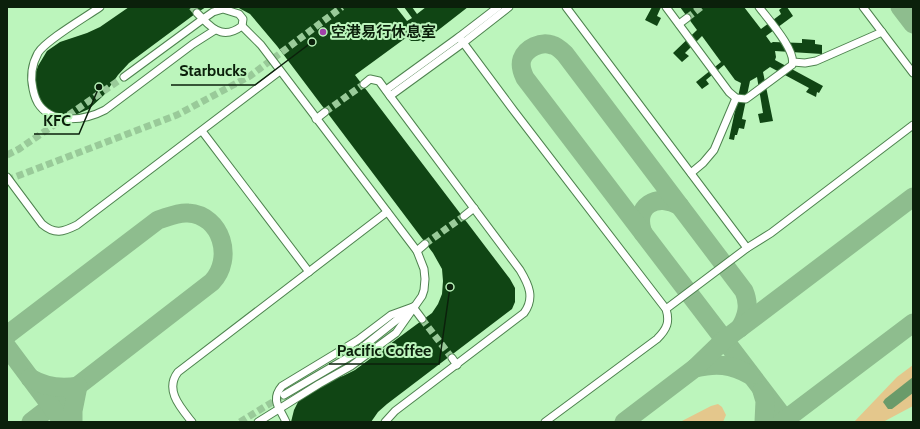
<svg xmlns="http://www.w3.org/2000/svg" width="920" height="429" viewBox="0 0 920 429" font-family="Cabin,'Noto Sans SC',sans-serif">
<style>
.green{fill:#e4c78c}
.water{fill:#6a9b6a}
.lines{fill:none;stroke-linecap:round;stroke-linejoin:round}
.taxiway{stroke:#8ebd8e;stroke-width:19}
.building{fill:#104514}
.minor-tunnel{stroke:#99ca99;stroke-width:7;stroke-dasharray:7 3.5;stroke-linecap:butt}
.minor-casing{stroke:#4e834f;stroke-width:9}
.minor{stroke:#fff;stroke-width:7}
.poi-dot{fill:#9f40a8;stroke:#bcf5bc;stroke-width:1.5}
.labels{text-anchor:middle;stroke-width:4;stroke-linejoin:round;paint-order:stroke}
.poi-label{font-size:15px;font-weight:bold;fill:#0b200b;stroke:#bcf5bc;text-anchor:start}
.leader{fill:none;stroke:#0b200b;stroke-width:1.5}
.callout-dot{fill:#0b200b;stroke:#bcf5bc;stroke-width:1.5}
.callout-label{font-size:16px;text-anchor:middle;font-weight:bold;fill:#0b200b;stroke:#bcf5bc;stroke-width:4;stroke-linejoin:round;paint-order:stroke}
</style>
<rect width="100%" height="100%" fill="#bcf5bc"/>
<g class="green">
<path d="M913,365V406L883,422H854L897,377Z"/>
<path d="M718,404L722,407L726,415L723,422H680L711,406Z"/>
</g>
<path class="water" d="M913,377V393L892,409H888L883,402L885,399Z"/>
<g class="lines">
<g class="taxiway">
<path d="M900,7L913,24"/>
<path d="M643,233C633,206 657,192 680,206"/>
<path d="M740,328C747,316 750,305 744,291L565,54C561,50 557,46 552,45C541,41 526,48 522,59C520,65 522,72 525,78L787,422"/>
<path d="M7,335L158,220C168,217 178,212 188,213C222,215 234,259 212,282L31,422"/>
<path d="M7,347L63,422"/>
<path d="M695,368C716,363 731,364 750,375"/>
<path d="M30,378C45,387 61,389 78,386L73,411V422"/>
<path d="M762,391L765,401L764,422"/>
<path d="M624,422L695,368L724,340L913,197"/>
<path d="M782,422L913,323"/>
</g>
</g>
<g class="building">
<path d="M129,7H206L195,14L129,63L118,75L104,95L89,109L75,115L65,116L56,115L43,107L35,90V75L38,66L47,51L60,42L87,33L100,27Z"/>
<path d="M237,7H396L407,21L412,18L404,7H412L417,14L426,7H468L423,42L421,40L418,41H411L407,37L355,75L510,279L515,288V302L512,309L508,312L387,404L378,412L371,422H291L294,410L299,400L331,379L343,376L355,370L432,313L438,304L442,294L443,281L442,269L433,253L277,46L250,14Z"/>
<path d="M652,7H661L657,16L661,18L657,26L645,20Z"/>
<path d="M680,7H744L761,29L781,14L779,10L783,7H787L793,16L766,36L771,43L773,42L802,43V39L815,40V44L822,45V54L775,51L776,57L775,60L823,86L819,93L817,92L816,97L806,92L809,88L770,67L763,72L773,121L760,123L758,114L763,113L757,77L750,81L742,119L746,120L744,129L739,128L737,135H735L734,140L729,139L741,83L735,80L724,65L706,80L709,84L702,89L696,82L721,62L702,36L685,53L689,56L682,62L673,53L697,30Z"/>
</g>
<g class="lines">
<g class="minor-tunnel">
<path d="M192,7L197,13"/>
<path d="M687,18L701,7"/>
<path d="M325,112L364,84"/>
<path d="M7,155L19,149L124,77"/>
<path d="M7,180L177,115L250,76L342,7"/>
<path d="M425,244L464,216"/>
<path d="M422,319L452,358"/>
<path d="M240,422L284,395"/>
</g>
<defs>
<g id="minor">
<path d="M100,7C86,17 46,40 38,53C32,64 30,76 33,89C34,94 36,101 40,106C55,125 86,120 105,110L193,44L215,30"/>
<path d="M566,7L747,248"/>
<path d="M666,7L729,92L736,98L746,99L792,65C797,51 768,19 759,7"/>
<path d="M863,7L913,73"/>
<path d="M223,9L239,14L243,19L242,26C226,38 215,32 203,19L213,12Z"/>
<path d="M679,24L687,18"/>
<path d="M242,26L261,45L417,251L424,269L425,279L424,290L422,296L396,333L351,366L319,384L258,422"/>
<path d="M459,37L514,111L666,309C670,322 667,329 657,339L545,422"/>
<path d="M793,62L805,63L816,61L882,32"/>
<path d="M124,77L203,19L197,13"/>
<path d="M364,84L370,79L379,81L390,96L520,270C529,285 535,298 524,313L395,411L385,422"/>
<path d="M386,90L459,37L498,7"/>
<path d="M390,96L463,43L509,7"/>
<path d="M316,119L325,112"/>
<path d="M202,131L309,272"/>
<path d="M691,173L703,163L714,150L736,98"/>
<path d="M7,177L42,224C55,235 63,232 77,225L280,71"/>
<path d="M464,216L474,208"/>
<path d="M417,251L425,244"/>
<path d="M413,307L422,319"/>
<path d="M666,309L747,248L771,233L913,125"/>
<path d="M452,358L457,365"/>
<path d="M284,395L354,354L408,311"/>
<path d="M192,422C181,408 164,390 178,372L387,212"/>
<path d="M286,422C280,408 270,400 282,386L358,340L391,315L413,307"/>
</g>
</defs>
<use href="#minor" class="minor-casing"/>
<use href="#minor" class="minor"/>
</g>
<circle class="poi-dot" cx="323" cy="32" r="4"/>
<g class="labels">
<g class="poi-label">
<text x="331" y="37">空港易行休息室</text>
</g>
</g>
<path class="leader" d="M312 42L255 85H171M99 87L79 134H34M450 287L439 364H329"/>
<g class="callout-dot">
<circle cx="312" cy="42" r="4"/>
<circle cx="99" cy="87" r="4"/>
<circle cx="450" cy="287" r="4"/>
</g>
<g class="callout-label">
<text x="213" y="76">Starbucks</text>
<text x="57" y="126">KFC</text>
<text x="384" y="356">Pacific Coffee</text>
</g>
<rect width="920" height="429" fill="none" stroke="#0b200b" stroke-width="16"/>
</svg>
